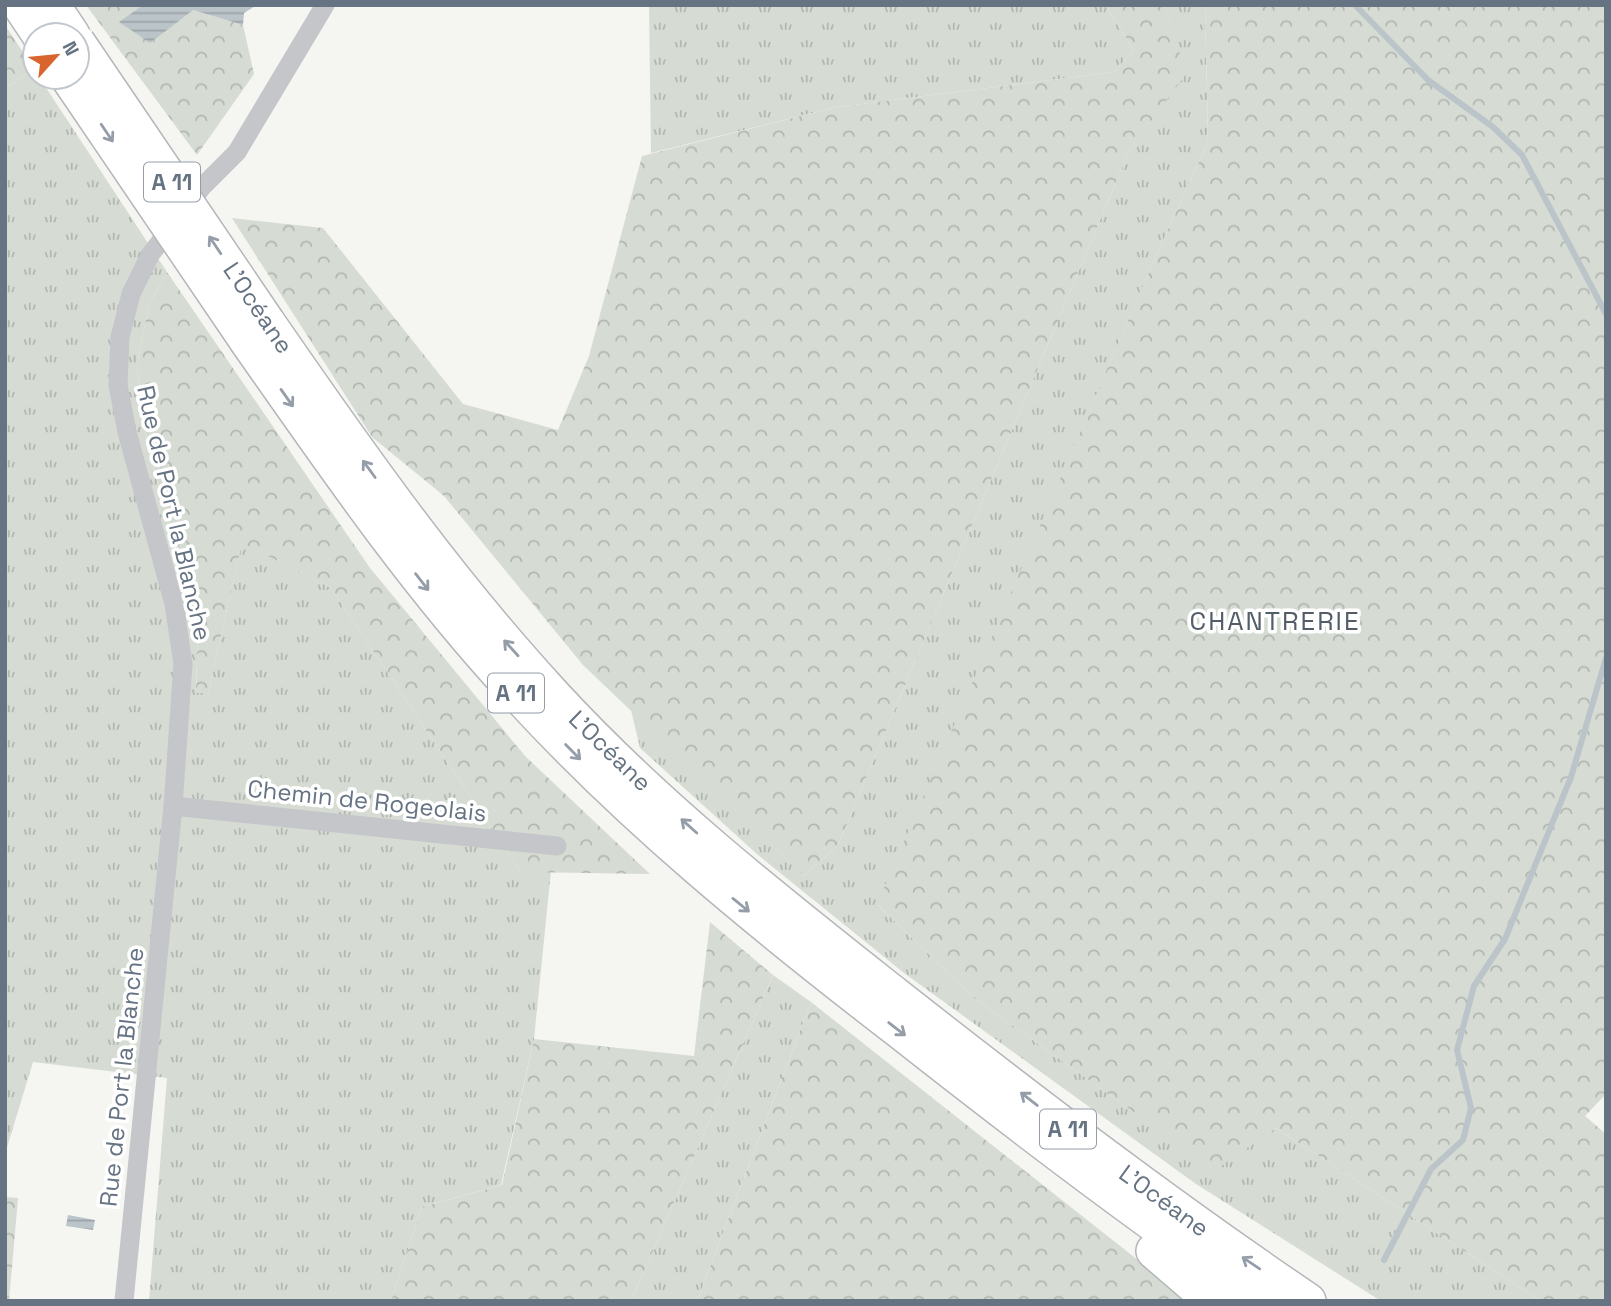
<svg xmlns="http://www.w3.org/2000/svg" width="1611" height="1306" viewBox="0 0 1611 1306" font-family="'Space Grotesk',sans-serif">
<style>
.grass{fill:url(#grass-tufts)}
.forest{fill:url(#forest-crowns)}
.water{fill:url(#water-rules)}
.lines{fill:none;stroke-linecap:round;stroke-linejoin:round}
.stream{stroke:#bbc4c9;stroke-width:6}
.motorway-casing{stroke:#b4b7ba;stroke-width:38}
.minor{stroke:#c4c6ca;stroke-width:19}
.motorway{stroke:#fff;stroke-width:35}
.motorway-bridge-casing{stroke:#b4b7ba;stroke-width:38;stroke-linecap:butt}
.motorway-bridge{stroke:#fff;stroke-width:35}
.oneway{stroke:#949da8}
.labels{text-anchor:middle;stroke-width:7;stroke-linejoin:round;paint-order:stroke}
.shield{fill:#fff;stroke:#949da8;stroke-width:2}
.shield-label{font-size:23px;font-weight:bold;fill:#667382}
.street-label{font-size:24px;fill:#667382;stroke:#fff}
.neighbourhood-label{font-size:26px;letter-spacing:2px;fill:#535d67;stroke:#fff}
</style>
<defs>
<pattern id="grass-tufts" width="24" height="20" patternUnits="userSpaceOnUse" patternTransform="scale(1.75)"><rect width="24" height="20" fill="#d6dcd3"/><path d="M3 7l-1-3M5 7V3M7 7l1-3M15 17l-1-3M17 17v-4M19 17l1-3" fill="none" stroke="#b1b7b1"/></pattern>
<pattern id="forest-crowns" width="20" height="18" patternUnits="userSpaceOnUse" patternTransform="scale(1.75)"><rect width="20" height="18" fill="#d6dcd3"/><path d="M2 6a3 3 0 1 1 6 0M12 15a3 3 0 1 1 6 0" fill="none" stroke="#b1b7b1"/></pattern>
<pattern id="water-rules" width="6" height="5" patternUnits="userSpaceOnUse" patternTransform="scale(1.75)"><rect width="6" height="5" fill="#bbc4c9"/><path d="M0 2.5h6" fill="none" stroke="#9ca4a9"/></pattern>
</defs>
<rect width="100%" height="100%" fill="#f5f5f2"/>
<g class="grass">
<path d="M649,5H1105L1134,50L1114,72L837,107L651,153Z"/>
<path d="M1165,5H1205L1208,142L1155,258L878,905L974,998L1214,1169L1276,1128L1541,1301H1381L1196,1184L904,973L758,855L640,748L631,710L804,876L838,845L1129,151L1185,74Z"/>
<path d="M34,69L35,77H39L167,272L149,305L137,365L146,439L198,629L196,692L208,693L242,542L331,588L521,872L551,871L534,1039L501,1185L422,1207L391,1301H149L167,1078L33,1062L5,1154V83L9,86Z"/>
<path d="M773,975L811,1002L697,1301H631Z"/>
</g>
<g class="forest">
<path d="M86,5H143L120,22L193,10L243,25L254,74L197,155Z"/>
<path d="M1105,5H1165L1186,74L1129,151L838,845L804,876L583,665L444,496L372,437L232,218L323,228L463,404L558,430L589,356L642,156L837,107L1114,72L1134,50Z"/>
<path d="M1205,5H1606V1094L1585,1116L1606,1134V1301H1541L1276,1128L1215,1170L974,998L877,904L1155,258L1208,142Z"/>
<path d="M5,25L34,69L9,86L5,83Z"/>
<path d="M167,272L370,568L525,756L650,874L521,872L331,588L242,543L208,693H196L198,629L146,439L137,365L149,305Z"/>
<path d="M710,922L773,975L631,1301H391L422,1207L502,1185L534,1039L694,1056Z"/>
<path d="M811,1002L1172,1287L1186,1301H697Z"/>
<path d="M5,1197L18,1198L9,1301H5Z"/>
</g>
<g class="water">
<path d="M143,5H257L244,13L243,25L193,10L150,43L119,22Z"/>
<path d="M68,1215L95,1220L93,1230L66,1226Z"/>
</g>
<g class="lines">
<g class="stream">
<path d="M1355,5L1428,80L1493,127L1522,155L1606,314"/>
<path d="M1384,1260L1431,1169L1463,1140L1471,1108L1457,1050L1474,986L1505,939L1571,777L1606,658"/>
</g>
<defs>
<g id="motorway">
<path d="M20,5L40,35"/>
<path d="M52,5L72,35"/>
<path d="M267,322C356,451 446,579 553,695C656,807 776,901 895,995C1030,1101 1166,1205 1308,1301"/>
<path d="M248,342C332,462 415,583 514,690C630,818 764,926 900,1031C1018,1124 1138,1216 1263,1301"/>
<path d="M1154,1251L1212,1301"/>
</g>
</defs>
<use href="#motorway" class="motorway-casing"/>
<g class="minor">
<path d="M173,806L557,846"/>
<path d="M124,1301L173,806L183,664L174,604L127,432L118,385L120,337L131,294L150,255L202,187L237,152L325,5"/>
</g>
<use href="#motorway" class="motorway"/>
<defs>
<g id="motorway-bridge">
<path d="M77,42L267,322"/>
<path d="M68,77L248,342"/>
</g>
</defs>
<use href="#motorway-bridge" class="motorway-bridge-casing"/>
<use href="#motorway-bridge" class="motorway-bridge"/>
</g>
<defs><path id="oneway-shaft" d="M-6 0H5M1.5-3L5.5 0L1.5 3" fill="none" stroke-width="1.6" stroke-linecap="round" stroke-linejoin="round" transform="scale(1.75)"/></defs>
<g class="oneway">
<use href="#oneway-shaft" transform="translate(107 133) rotate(56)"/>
<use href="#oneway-shaft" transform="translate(215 245) rotate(-124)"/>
<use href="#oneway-shaft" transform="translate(287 398) rotate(55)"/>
<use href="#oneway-shaft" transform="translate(369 469) rotate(-126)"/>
<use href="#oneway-shaft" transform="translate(422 582) rotate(52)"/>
<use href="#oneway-shaft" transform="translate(511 648) rotate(-132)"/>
<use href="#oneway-shaft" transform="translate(573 752) rotate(45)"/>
<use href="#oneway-shaft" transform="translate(689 826) rotate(-138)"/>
<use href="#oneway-shaft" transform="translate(741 905) rotate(39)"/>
<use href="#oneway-shaft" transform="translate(897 1029) rotate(38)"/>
<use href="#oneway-shaft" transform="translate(1029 1099) rotate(-142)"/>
<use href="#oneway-shaft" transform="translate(1251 1263) rotate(-146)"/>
</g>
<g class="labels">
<g class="shield">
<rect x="144" y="162.5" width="56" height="39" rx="5"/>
<rect x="488" y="673.5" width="56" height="39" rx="5"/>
<rect x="1040" y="1109.5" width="56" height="39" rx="5"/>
</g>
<g class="shield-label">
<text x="172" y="190">A 11</text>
<text x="516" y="701">A 11</text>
<text x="1068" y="1137">A 11</text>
</g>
<g class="street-label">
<text transform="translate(258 308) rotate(56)" y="8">L’Océane</text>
<text transform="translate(174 513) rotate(77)" y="8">Rue de Port la Blanche</text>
<text transform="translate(610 751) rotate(44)" y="8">L’Océane</text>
<text transform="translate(367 801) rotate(6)" y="8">Chemin de Rogeolais</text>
<text transform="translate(122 1077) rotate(-84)" y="8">Rue de Port la Blanche</text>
<text transform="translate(1164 1201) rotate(36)" y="8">L’Océane</text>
</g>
<g class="neighbourhood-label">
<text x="1275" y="630">CHANTRERIE</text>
</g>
</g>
<rect width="1611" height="1306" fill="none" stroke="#667382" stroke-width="14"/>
<g transform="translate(56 56) rotate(63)"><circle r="33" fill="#ffffff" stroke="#c2c7cd" stroke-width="2"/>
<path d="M0-5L12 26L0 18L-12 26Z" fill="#da642d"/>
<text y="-10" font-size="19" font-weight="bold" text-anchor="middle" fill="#667382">N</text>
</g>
</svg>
